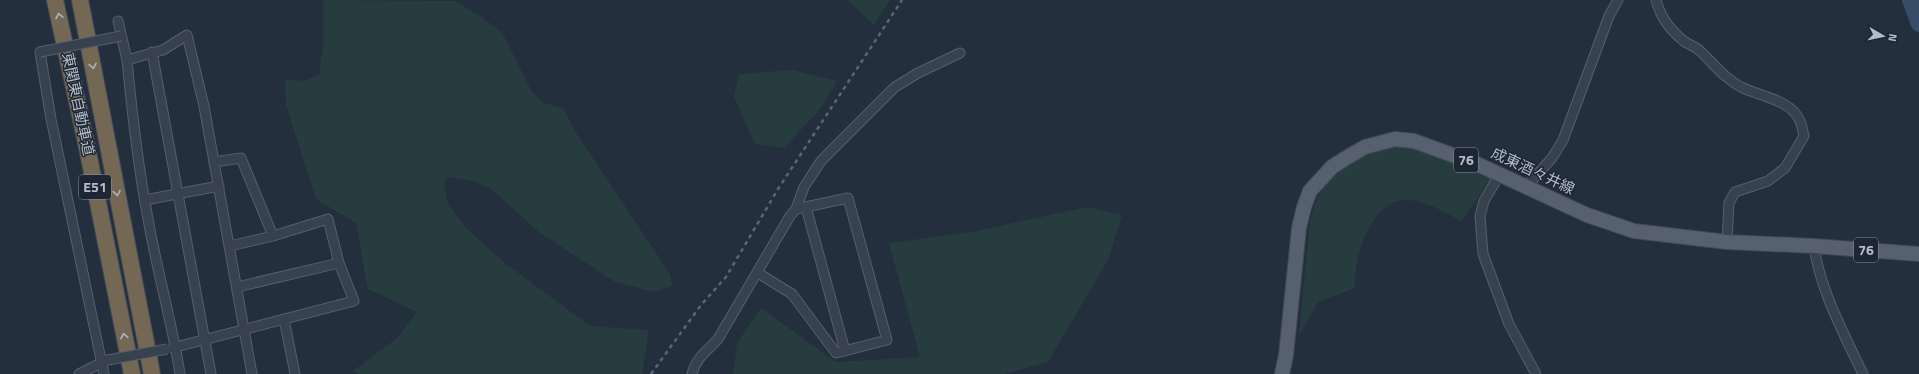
<svg xmlns="http://www.w3.org/2000/svg" width="1919" height="374" viewBox="0 0 1919 374" font-family="'Titillium Web','Noto Sans JP',sans-serif">
<style>
.green{fill:#263c3f}
.lines{fill:none;stroke-linecap:round;stroke-linejoin:round}
.river{stroke:#394c67;stroke-width:16}
.minor-casing{stroke:#565f6c;stroke-width:11}
.primary-casing{stroke:#414a57;stroke-width:16}
.motorway-casing{stroke:#434c59;stroke-width:18}
.minor{stroke:#38414e;stroke-width:9}
.primary{stroke:#56606e;stroke-width:14}
.motorway{stroke:#746855;stroke-width:16}
.rail{stroke:#5a6575;stroke-width:2.5;stroke-dasharray:4 4;stroke-linecap:butt}
.minor-bridge-casing{stroke:#565f6c;stroke-width:11;stroke-linecap:butt}
.minor-bridge{stroke:#38414e;stroke-width:9}
.oneway{stroke:#aeb4bd}
.labels{text-anchor:middle;stroke-width:3;stroke-linejoin:round;paint-order:stroke}
.shield{fill:#1d2633;stroke:#878f9c;stroke-width:1}
.shield-label{font-size:14px;font-weight:bold;fill:#b4bcc9}
.street-label{font-size:15px;fill:#b4bcc9;stroke:#1d2633}
</style>
<rect width="100%" height="100%" fill="#242f3e"/>
<g class="green">
<path d="M323,0L455,1L486,20L503,34L531,90L542,102L564,109L575,131L670,274L672,286L654,292L615,282L539,232L490,188L469,180L448,177L444,182L448,204L467,229L505,263L590,326L649,330L642,374H358L353,371L397,338L417,312L368,289L356,223L316,199L286,105L285,79L305,81L319,74L323,46Z"/>
<path d="M848,0H890L874,25Z"/>
<path d="M792,70L837,81L822,107L784,148L755,144L734,97L739,74Z"/>
<path d="M1403,146L1418,148L1494,175L1461,221C1445,212 1426,201 1407,200C1372,197 1352,260 1355,288L1318,302L1299,335C1302,304 1304,274 1308,243C1309,230 1310,216 1315,204C1328,169 1369,150 1403,146Z"/>
<path d="M1087,207L1122,215L1109,258L1048,362L1004,374H733L737,343L761,308L836,362L920,357L889,243L972,232Z"/>
</g>
<g class="lines">
<path class="river" d="M1910,0L1919,24"/>
<defs>
<g id="minor">
<path d="M1656,0C1661,18 1670,30 1685,42C1690,45 1696,47 1700,51C1714,64 1724,78 1741,87C1759,96 1792,100 1800,121C1802,126 1803,131 1804,136L1785,168L1768,181L1735,192L1729,203L1727,242"/>
<path d="M118,21L127,60"/>
<path d="M40,52L51,119L104,374"/>
<path d="M152,52L211,374"/>
<path d="M214,162L241,158L273,236"/>
<path d="M1500,174L1484,201L1480,216L1483,254L1509,324L1536,374"/>
<path d="M1526,187L1552,158L1563,140L1609,16L1618,0"/>
<path d="M145,200L219,186"/>
<path d="M806,207L845,351"/>
<path d="M1814,246C1820,290 1844,334 1863,374"/>
<path d="M758,273L792,294L836,353L887,340L848,198L796,209"/>
<path d="M237,287L339,263"/>
<path d="M284,319L295,374"/>
<path d="M172,348L354,301L339,263L328,219L273,236L230,246"/>
<path d="M79,374L107,360"/>
<path d="M180,374C172,322 157,271 148,219C138,166 132,113 127,60L163,50L187,35L204,106L252,374"/>
<path d="M692,374C696,357 708,351 718,339L790,216L796,209L804,187L821,161L895,87L918,73L960,53"/>
</g>
<path id="primary" d="M1282,374L1286,355L1299,228L1304,207L1310,191L1332,167L1346,158L1365,147L1395,139L1414,141L1477,164L1587,215L1634,231L1727,242L1814,246L1919,254"/>
<g id="motorway">
<path d="M55,0L87,147L132,374"/>
<path d="M80,0L152,374"/>
</g>
</defs>
<use href="#minor" class="minor-casing"/>
<use href="#primary" class="primary-casing"/>
<use href="#motorway" class="motorway-casing"/>
<use href="#minor" class="minor"/>
<use href="#primary" class="primary"/>
<use href="#motorway" class="motorway"/>
<path class="rail" d="M651,374L701,305L726,277L778,189L902,0"/>
<defs>
<g id="minor-bridge">
<path d="M40,52L121,36"/>
<path d="M108,360L167,349"/>
</g>
</defs>
<use href="#minor-bridge" class="minor-bridge-casing"/>
<use href="#minor-bridge" class="minor-bridge"/>
</g>
<defs><path id="oneway-chevron" d="M-2-3.5L2.5 0L-2 3.5" fill="none" stroke-width="1.6" stroke-linecap="round" stroke-linejoin="round"/></defs>
<g class="oneway">
<use href="#oneway-chevron" transform="translate(59 16) rotate(-102)"/>
<use href="#oneway-chevron" transform="translate(93 66) rotate(79)"/>
<use href="#oneway-chevron" transform="translate(117 193) rotate(79)"/>
<use href="#oneway-chevron" transform="translate(124 336) rotate(-101)"/>
</g>
<g class="labels">
<g class="shield">
<rect x="1454" y="148" width="24" height="24" rx="3"/>
<rect x="79" y="175" width="32" height="24" rx="3"/>
<rect x="1854" y="238" width="24" height="24" rx="3"/>
</g>
<g class="shield-label">
<text x="1466" y="165">76</text>
<text x="95" y="192">E51</text>
<text x="1866" y="255">76</text>
</g>
<g class="street-label">
<text transform="translate(78 104) rotate(78)" y="5">東関東自動車道</text>
<text transform="translate(1533 171) rotate(25)" y="5">成東酒々井線</text>
</g>
</g>
<g transform="translate(1883 36) rotate(99)" stroke="#1d2633" stroke-width="3" paint-order="stroke">
<path d="M0-3L7 15L0 10L-7 15Z" fill="#b4bcc9"/>
<text y="-6" font-size="11" font-weight="bold" text-anchor="middle" fill="#b4bcc9">N</text>
</g>
</svg>
